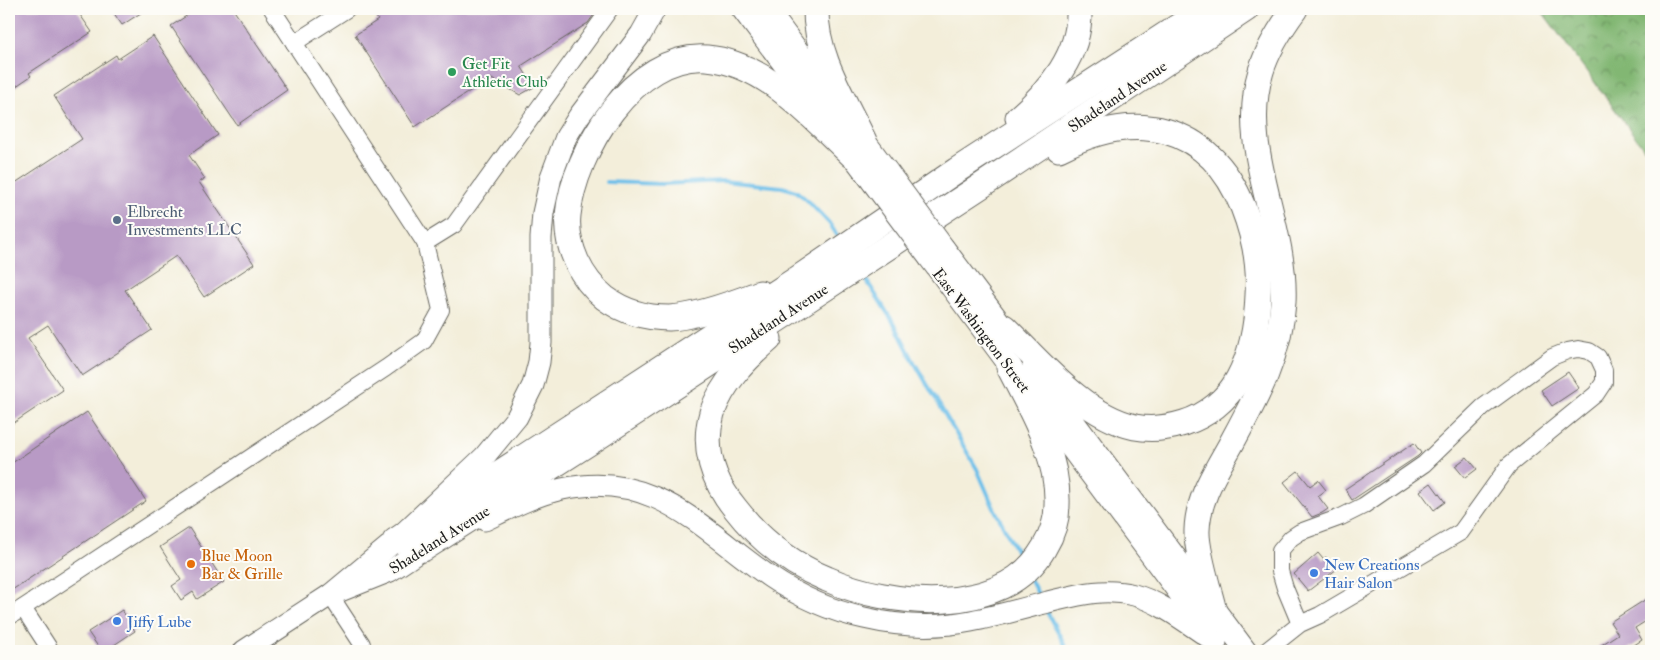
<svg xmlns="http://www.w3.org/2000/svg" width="1660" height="660" viewBox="0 0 1660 660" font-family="'IM FELL Double Pica',serif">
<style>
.grass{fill:url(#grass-tufts);stroke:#607951}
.forest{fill:url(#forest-crowns);stroke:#4f6a48}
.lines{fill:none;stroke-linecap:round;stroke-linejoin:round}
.stream{stroke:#6dbfe9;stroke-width:4}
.building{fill:#b89ac5}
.minor-casing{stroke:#67665e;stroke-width:18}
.major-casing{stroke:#67665e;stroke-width:23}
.highway-casing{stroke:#67665e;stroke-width:27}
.minor{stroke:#fff;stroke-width:16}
.major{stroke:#fff;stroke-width:21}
.highway{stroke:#fff;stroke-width:25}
.major-bridge-casing{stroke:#67665e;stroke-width:23;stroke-linecap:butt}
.major-bridge{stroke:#fff;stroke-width:21}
.leisure-dot{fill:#2e9e5b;stroke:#fdfcf7;stroke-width:2}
.service-dot{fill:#5c6f8a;stroke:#fdfcf7;stroke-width:2}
.food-dot{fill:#e8710a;stroke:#fdfcf7;stroke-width:2}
.shop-dot{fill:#3f7fe0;stroke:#fdfcf7;stroke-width:2}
.labels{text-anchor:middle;stroke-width:4;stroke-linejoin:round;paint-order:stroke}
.leisure-label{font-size:16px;fill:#27864d;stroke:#fdfcf7;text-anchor:start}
.street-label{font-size:16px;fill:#1c1c1c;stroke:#fdfcf7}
.service-label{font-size:16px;fill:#4e5e75;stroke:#fdfcf7;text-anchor:start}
.food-label{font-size:16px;fill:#c56008;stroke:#fdfcf7;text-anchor:start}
.shop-label{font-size:16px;fill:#366cbe;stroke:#fdfcf7;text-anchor:start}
</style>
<defs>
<pattern id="grass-tufts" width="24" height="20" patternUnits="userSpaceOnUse" patternTransform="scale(1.25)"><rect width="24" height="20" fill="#a3d686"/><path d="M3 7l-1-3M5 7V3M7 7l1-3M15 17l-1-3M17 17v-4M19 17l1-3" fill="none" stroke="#8cb773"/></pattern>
<pattern id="forest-crowns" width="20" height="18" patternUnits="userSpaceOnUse" patternTransform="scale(1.25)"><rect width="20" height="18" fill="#82b773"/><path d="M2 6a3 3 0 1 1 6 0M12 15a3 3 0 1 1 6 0" fill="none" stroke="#6a945e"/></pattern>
</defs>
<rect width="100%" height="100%" fill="#fdfcf7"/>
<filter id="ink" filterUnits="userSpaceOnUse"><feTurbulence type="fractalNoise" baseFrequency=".02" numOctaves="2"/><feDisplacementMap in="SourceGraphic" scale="10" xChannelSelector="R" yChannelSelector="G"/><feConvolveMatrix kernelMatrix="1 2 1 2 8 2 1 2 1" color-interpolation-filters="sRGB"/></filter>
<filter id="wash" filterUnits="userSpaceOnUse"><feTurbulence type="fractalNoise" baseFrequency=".0096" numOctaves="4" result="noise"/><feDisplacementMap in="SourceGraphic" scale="20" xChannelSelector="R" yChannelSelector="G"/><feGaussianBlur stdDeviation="1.12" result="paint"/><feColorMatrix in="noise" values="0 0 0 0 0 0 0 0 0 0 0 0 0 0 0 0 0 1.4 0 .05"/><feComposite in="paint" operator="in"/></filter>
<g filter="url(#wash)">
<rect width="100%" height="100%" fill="#f3eeda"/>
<path class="grass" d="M1601,9H1624L1612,21L1602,15Z"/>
<path class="forest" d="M1540,9H1601L1602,15L1612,21L1624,9H1651V158Z"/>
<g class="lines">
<g class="stream">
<path d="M607,182L663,184L723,181L782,187L796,191L807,200L829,223L837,235"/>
<path d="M865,278L895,325L914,362L977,469L993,506L1022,562"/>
<path d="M1030,579L1039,596"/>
<path d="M1047,612L1068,651"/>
</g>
</g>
<g id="blocks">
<g class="building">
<path d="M9,9H76L92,32L29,73L31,76L9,91Z"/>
<path d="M111,9H147L122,25Z"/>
<path d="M197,9H233L287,90L237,125L171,26Z"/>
<path d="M371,9H598L588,23L521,66L534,87L520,95L490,78L415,127L355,35L378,20Z"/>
<path d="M153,36L218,135L189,155L205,179L199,182L254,264L204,297L176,256L125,290L152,330L82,376L48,325L28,338L63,390L9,426V187L82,139L54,96L116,55L118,59Z"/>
<path d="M1568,372L1579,388L1552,406L1541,390Z"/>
<path d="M87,412L146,501L9,592V465Z"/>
<path d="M1414,443L1421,453L1418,456L1352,500L1345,489Z"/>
<path d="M1467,457L1477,469L1465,478L1455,466Z"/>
<path d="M1298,471L1310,486L1318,480L1326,490L1318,496L1328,509L1322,513L1312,517L1284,482Z"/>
<path d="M1431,483L1445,502L1434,510L1420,491Z"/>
<path d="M189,528L224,582L197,599L193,592L181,600L172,586L181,580L160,547Z"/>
<path d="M1318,553L1323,559L1326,557L1337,569L1308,591L1294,574Z"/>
<path d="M1651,596V618L1635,628L1642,640L1625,651H1592L1618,634L1610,622Z"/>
<path d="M122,610L135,631L105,651H101L88,632Z"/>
</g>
</g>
</g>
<g filter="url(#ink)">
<use href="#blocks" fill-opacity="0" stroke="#67665e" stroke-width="1"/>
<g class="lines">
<defs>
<g id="minor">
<path d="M294,43L347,9"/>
<path d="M425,243L454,225L610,9"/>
<path d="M330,595L362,644"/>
<path d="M23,608L51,651"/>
<path d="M9,617L386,368L424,341L441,310L425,243L272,9"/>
<path d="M1266,651L1300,624L1320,615L1461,532L1509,465L1596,394L1604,382V370L1598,357L1589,351L1578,349L1567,351L1552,357L1483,407L1424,464L1363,506L1341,517L1300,532L1291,538L1280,551V571L1285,588L1300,624"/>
</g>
<g id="major">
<path d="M742,9L873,183"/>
<path d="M767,9L888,172"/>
<path d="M944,248L1014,341"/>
<path d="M930,259L1208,632"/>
<path d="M1033,367L1246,651"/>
<path d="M485,520C510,508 535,495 562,489C655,469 702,530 770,577C798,596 831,611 864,618C898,626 936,628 971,621C997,616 1022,609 1048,602C1077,595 1104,587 1134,595C1162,602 1192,627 1216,642"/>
<path d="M330,595L390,571L423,549L437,542"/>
<path d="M244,651L330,595L395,541L484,457L517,417L533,385L539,362L541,343V238L543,213L551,177L566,137L579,116L641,34L655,9"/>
</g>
<g id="highway">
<path d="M816,9C815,56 845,100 864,141"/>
<path d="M1018,118C1050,90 1081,54 1079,9"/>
<path d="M760,293C734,303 696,317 669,318C645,318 624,312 605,298C581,279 565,246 568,215C574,152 634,52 707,58C766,63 811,117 852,155"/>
<path d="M1004,327C1040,362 1084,416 1135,427C1151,430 1168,428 1184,423C1206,416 1227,400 1238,379C1252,354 1257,323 1258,295C1260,265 1254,235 1243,207C1209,123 1135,109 1059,149"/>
<path d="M769,339C746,359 722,383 712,413C702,448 713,481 735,508C759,539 791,564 827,579C890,607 1004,618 1044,548C1052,535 1057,519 1057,505C1059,455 1030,409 1009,367"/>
<path d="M395,541L797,279L957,170L1205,9"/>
<path d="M423,549L595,439L984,184L1246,9"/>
<path d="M1213,607C1208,587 1196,549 1197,530C1198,498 1215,473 1230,446C1255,400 1280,356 1283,302C1287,224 1237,149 1261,71C1268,48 1281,28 1295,9"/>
</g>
</defs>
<use href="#minor" class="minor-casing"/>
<use href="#major" class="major-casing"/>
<use href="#highway" class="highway-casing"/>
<use href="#minor" class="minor"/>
<use href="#major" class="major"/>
<use href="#highway" class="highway"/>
<defs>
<g id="major-bridge">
<path d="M888,172L944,248"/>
<path d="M873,183L930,259"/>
</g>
</defs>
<use href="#major-bridge" class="major-bridge-casing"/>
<use href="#major-bridge" class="major-bridge"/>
</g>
</g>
<circle class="leisure-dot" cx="452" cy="72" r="5"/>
<circle class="service-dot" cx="117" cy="220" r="5"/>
<circle class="food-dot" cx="191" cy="564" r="5"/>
<g class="shop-dot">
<circle cx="1314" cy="573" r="5"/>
<circle cx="117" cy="621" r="5"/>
</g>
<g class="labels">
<g class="leisure-label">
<text x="462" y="69">Get Fit<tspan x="462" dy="18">Athletic Club</tspan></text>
</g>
<g class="street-label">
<text transform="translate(1117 96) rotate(-34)" y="6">Shadeland Avenue</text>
<text transform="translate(778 318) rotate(-33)" y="6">Shadeland Avenue</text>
<text transform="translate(982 330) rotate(53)" y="6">East Washington Street</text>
<text transform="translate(439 539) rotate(-32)" y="6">Shadeland Avenue</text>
</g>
<g class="service-label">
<text x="127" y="217">Elbrecht<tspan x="127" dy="18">Investments LLC</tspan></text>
</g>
<g class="food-label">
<text x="201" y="561">Blue Moon<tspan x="201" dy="18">Bar &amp; Grille</tspan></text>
</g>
<g class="shop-label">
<text x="1324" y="570">New Creations<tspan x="1324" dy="18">Hair Salon</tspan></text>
<text x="127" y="627">Jiffy Lube</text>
</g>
</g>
<rect width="1660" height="660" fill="none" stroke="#fdfcf7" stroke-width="30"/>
</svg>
